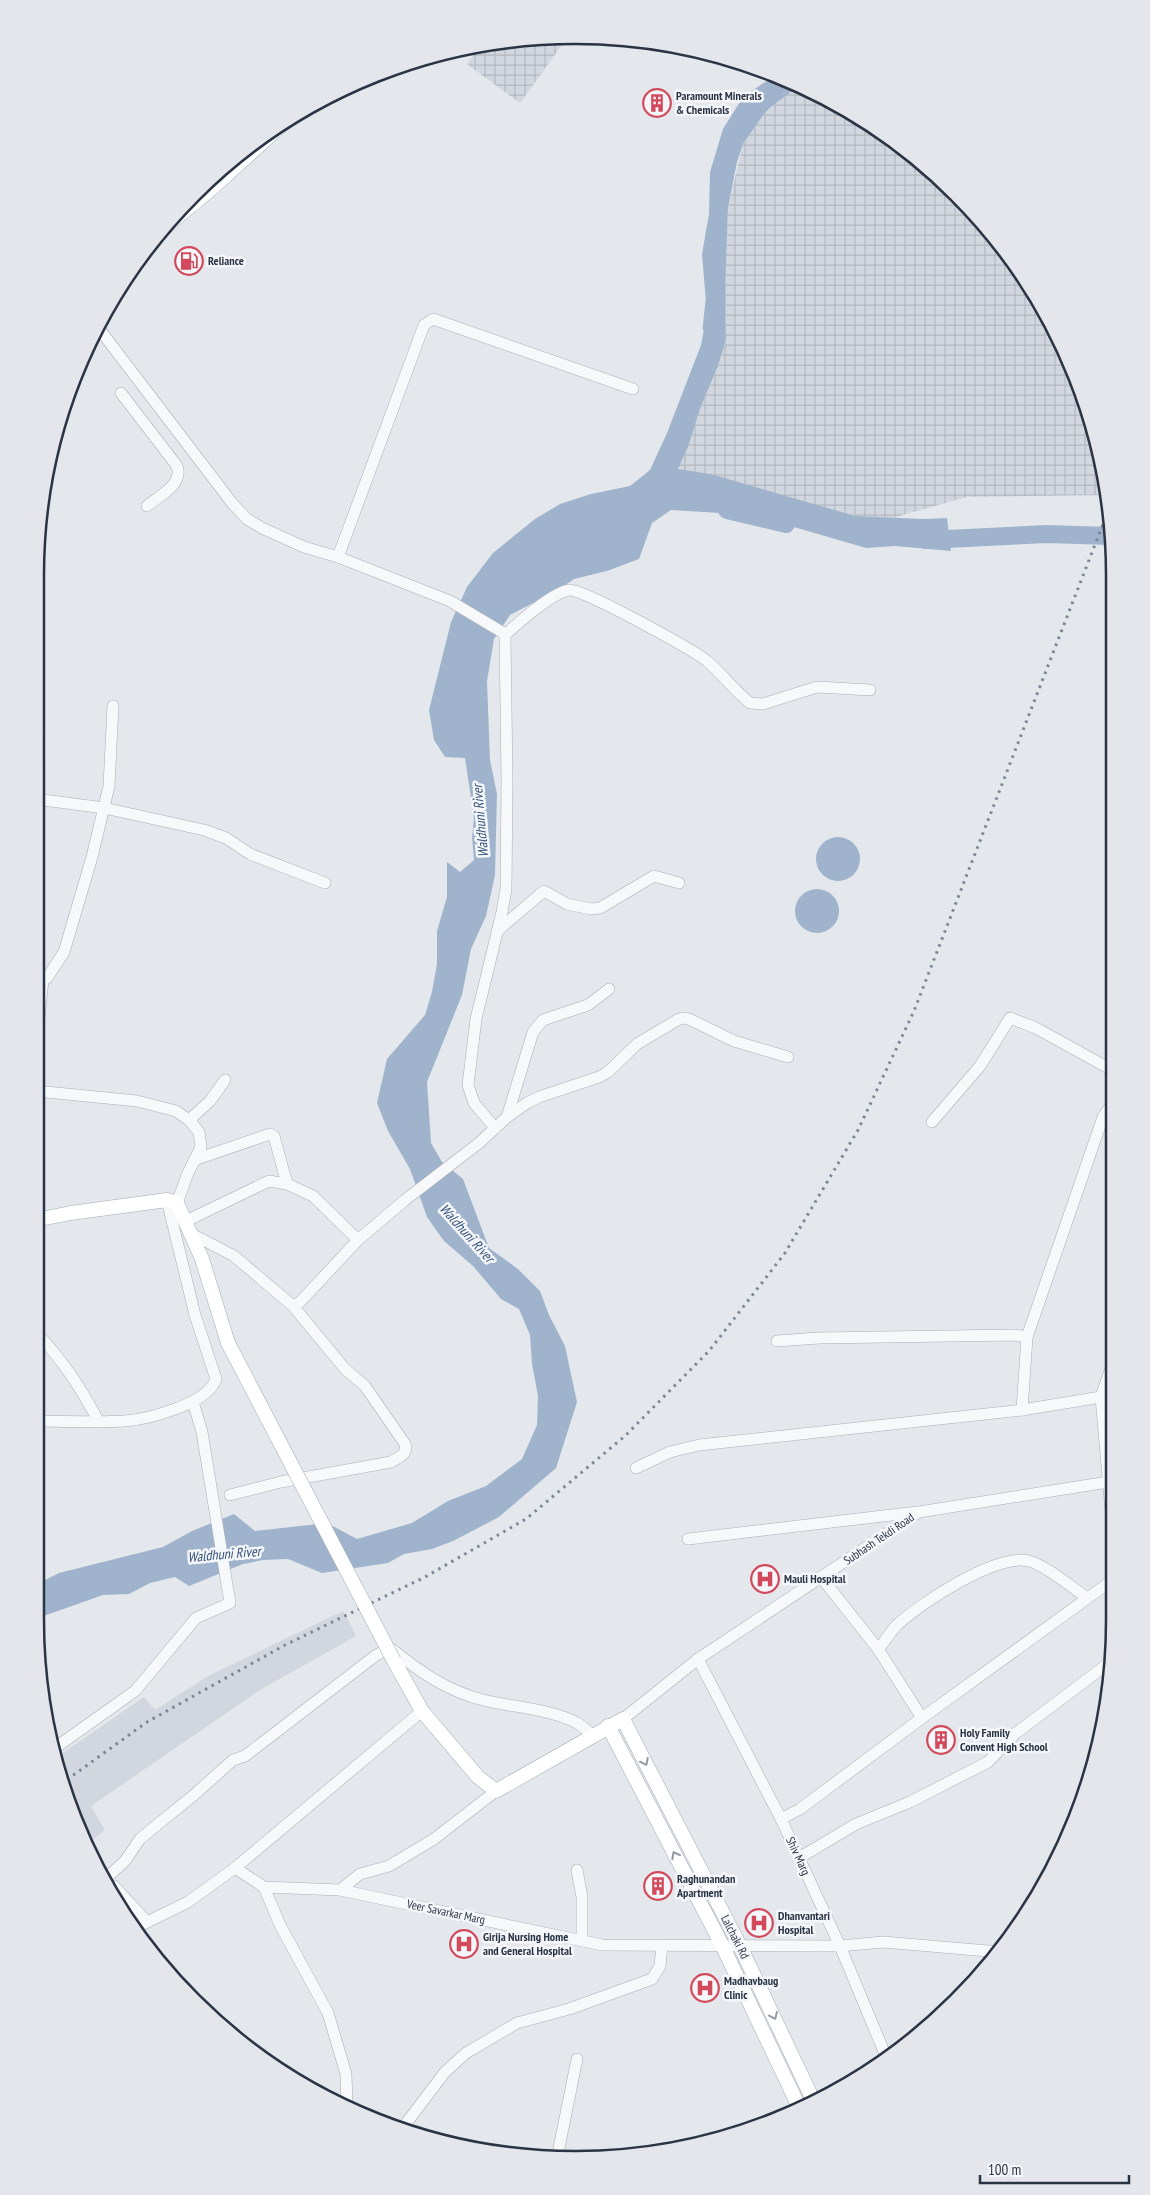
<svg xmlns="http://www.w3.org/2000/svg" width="1150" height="2195" viewBox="0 0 1150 2195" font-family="'PT Sans Narrow',sans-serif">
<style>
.built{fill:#d2d6de}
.industrial{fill:url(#industrial-grid)}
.water{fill:#9fb4cc}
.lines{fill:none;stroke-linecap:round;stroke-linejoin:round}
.stream{stroke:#9fb4cc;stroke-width:3}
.river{stroke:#9fb4cc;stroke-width:18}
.minor-casing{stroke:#a9aeb7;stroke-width:12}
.major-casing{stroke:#a3abb8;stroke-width:15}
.minor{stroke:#f7f8fa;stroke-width:11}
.major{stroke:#fff;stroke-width:14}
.rail{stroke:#7d8696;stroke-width:3;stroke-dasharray:2.5 5;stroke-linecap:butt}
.major-bridge-casing{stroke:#a3abb8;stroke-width:15;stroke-linecap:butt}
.major-bridge{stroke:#fff;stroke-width:14}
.oneway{stroke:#959aa2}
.labels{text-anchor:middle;stroke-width:5;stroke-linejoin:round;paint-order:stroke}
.poi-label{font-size:12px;font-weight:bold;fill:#2b3445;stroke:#f4f6f9;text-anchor:start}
.street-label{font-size:12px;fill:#2b3445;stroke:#f4f6f9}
.water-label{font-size:14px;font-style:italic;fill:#34527a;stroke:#f4f6f9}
.rim{fill:none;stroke:#2b3445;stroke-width:2.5}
</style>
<defs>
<pattern id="industrial-grid" width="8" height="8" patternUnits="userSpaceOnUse" patternTransform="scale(1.25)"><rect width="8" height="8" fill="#d2d6de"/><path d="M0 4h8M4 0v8" fill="none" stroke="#b4b8c0"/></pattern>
</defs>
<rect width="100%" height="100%" fill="#e4e7ec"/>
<path class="built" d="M343,1611L356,1636L260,1690L91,1806L105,1830L87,1845L64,1794L54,1759L144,1697L155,1710L208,1676Z"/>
<g class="industrial">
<path d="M567,38L520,103L467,64L481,45L505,40Z"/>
<path d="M810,89L931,169L1004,246L1074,369L1108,495L967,497L892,518L855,516L832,511L711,474L678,469L688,447L700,409L718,366L726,340L725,294L728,208L743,144L764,114L785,92Z"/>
</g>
<g class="water">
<path d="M774,76L810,89L785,92L764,114L743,144L737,162L728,208L725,294L726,340L718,366L700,409L688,447L678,469L711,474L855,516L923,519L947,518L951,551L895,546L866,548L753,515L671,510L652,523L639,559L607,571L574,579L558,590L510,615L494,639L487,681L490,760L497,794L495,875L486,916L471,949L462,995L427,1082L431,1143L442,1162L463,1179L489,1248L518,1269L540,1291L549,1315L565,1346L577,1402L556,1468L499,1517L453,1541L432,1549L404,1554L388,1563L322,1573L288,1559L263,1560L243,1564L189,1586L175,1577L150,1583L129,1594L103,1595L35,1619V1585L59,1573L163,1547L192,1531L234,1514L255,1531L327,1523L357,1539L412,1523L448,1501L486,1486L522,1459L537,1425L538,1396L532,1364L530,1335L519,1309L501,1299L473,1266L444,1241L427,1217L410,1169L388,1131L377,1103L387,1059L425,1015L432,992L437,964V931L447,897V862L460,872L474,860L472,837L474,818L465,758L445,757L434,740L429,710L451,622L467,587L493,553L535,519L560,504L591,494L630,486L650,470L667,433L701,345L707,314L702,254L709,214L710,172L723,129L743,97Z"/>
<circle cx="838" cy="859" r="22"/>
<circle cx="817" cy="911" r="22"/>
</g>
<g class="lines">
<g class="stream">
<path d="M772,104L791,90"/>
<path d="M704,329L707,301"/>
</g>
<g class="river">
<path d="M727,510L786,524"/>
<path d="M926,540L1046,534L1110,536"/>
</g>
<defs>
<g id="minor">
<path d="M97,326L232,503L247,519L262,528L304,547L338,557L450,601L502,632L505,635L507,780L506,889L502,912L476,1019L468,1085L474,1103L495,1128"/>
<path d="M121,393L177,466C184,484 159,496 147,506"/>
<path d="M338,557L424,325L433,319L633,389"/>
<path d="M505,635C518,623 552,593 569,590C582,588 693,650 707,661C722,674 735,691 750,703L763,704L817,687L870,690"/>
<path d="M36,799L104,808L204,830L226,838L250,854L325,883"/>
<path d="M497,931L544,891L567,904L591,909L600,908L654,876L679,883"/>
<path d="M36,984L47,978L64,952L92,857L109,786L113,706"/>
<path d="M36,1045L43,980"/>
<path d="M36,1091L137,1101L176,1111L189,1120L199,1132L201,1147L188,1173L177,1203"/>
<path d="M507,1117L533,1032L543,1020L588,1005L609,989"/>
<path d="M189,1120L210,1101L225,1080"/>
<path d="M932,1122L980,1066L1010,1018L1036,1028L1112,1070"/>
<path d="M194,1160L270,1134L274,1136L287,1184L313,1196L358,1240"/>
<path d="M186,1221L269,1181L287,1184"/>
<path d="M192,1234L234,1256L293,1306L300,1302L358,1240L405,1200L479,1143L507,1117L527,1103L539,1097L599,1077L608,1072L637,1044L679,1019L683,1018L689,1019L734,1041L788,1057"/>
<path d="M35,1331C64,1362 79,1385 99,1422"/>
<path d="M777,1341L819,1338L1015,1335L1027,1337"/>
<path d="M1113,1362L1101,1397L1114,1546"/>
<path d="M1022,1410L1027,1337L1103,1117L1112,1104"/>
<path d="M35,1421C65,1421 95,1423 125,1421C148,1419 208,1404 216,1379L195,1315L167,1200"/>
<path d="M636,1468L670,1452L699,1445L1022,1410L1101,1397L1113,1390"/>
<path d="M230,1495L281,1482L391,1462C399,1457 408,1455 405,1444L365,1386L345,1369L293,1306"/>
<path d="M688,1539L917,1512"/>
<path d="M821,1577L878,1649C885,1642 890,1632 897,1625C921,1603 996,1553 1029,1561C1045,1565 1073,1588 1087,1598"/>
<path d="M878,1649L922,1718"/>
<path d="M698,1659L781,1819L840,1946L887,2059"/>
<path d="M623,1719L698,1659L919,1512L1108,1482"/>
<path d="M52,1750L135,1691L196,1618L230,1603L202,1432L193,1402"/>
<path d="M781,1819L800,1809L922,1718L1114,1579"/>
<path d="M799,1858L856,1824L910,1802L988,1762L1016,1733L1113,1660"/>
<path d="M235,1868L264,1887L340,1890L602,1945L840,1946L883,1942L1000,1952"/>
<path d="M577,1870L582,1897V1941"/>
<path d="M103,1881L125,1861L140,1839L158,1824L194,1795L233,1760L245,1756L375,1656L384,1651L393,1650C421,1673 448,1691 483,1700C511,1707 552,1709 577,1723C583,1726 587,1731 592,1735"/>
<path d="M105,1885L114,1886L147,1922"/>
<path d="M264,1887L280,1925L328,2013L346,2074L347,2105L350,2109"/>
<path d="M340,1890L360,1874L389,1866L434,1839L496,1791"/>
<path d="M133,1929L188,1902L235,1868L422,1711"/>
<path d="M401,2130L445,2072L466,2053L517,2023L569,2009L652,1979L660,1966L662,1945"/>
<path d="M557,2158L577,2059"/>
</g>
<g id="major">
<path d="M164,228L211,189L284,123"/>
<path d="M35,1220L71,1213L167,1200L177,1203L202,1259"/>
<path d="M394,1661L422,1711L478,1777L496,1791L623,1719L740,1946L815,2104"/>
<path d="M608,1726L722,1945L800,2109"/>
</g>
</defs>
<use href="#minor" class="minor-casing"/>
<use href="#major" class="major-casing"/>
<use href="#minor" class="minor"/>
<use href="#major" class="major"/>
<path class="rail" d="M61,1784L147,1722L285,1645L425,1577L526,1519L625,1436L709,1351L785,1253L858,1130L914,1011L1110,506"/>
<defs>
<path id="major-bridge" d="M202,1259L228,1343L394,1661"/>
</defs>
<use href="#major-bridge" class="major-bridge-casing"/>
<use href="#major-bridge" class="major-bridge"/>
</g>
<defs><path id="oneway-chevron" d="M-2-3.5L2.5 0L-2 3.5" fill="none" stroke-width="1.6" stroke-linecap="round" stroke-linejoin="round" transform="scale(1.25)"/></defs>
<g class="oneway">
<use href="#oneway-chevron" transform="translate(645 1762) rotate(63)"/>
<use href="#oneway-chevron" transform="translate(675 1855) rotate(-118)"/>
<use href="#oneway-chevron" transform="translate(774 2016) rotate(65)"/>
</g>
<defs>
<symbol id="building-ring" viewBox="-11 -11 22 22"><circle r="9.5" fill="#f4f6f9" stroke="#d1495b" stroke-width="1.5"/><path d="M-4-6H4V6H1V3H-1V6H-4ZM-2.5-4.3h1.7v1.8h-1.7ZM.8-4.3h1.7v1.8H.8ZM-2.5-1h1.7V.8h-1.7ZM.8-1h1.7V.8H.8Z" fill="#d1495b"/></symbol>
<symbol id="fuel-ring" viewBox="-11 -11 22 22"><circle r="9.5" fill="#f4f6f9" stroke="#d1495b" stroke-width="1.5"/><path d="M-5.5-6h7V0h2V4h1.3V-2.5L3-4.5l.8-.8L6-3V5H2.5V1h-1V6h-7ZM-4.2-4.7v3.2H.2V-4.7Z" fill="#d1495b"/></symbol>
<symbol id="hospital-ring" viewBox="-11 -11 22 22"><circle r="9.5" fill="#f4f6f9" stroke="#d1495b" stroke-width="1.5"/><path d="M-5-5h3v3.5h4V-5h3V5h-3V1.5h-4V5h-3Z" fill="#d1495b"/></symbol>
</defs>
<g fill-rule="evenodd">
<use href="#building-ring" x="641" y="87" width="32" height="32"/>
<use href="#fuel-ring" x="173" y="245" width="32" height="32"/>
<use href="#hospital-ring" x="749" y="1563" width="32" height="32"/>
<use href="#building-ring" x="925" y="1724" width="32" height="32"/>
<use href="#building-ring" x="642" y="1870" width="32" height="32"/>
<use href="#hospital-ring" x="743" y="1907" width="32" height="32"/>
<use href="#hospital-ring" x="448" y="1928" width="32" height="32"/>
<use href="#hospital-ring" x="689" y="1972" width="32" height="32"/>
</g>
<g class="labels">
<g class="poi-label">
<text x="676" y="100">Paramount Minerals<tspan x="676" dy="14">&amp; Chemicals</tspan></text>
<text x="208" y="265">Reliance</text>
<text x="784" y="1583">Mauli Hospital</text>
<text x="960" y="1737">Holy Family<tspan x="960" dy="14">Convent High School</tspan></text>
<text x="677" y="1883">Raghunandan<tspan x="677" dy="14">Apartment</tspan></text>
<text x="778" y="1920">Dhanvantari<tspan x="778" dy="14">Hospital</tspan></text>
<text x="483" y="1941">Girija Nursing Home<tspan x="483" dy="14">and General Hospital</tspan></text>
<text x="724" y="1985">Madhavbaug<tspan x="724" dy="14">Clinic</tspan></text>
</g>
<g class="street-label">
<text transform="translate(879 1539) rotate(-34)" y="4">Subhash Tekdi Road</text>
<text transform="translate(798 1856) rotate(65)" y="4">Shiv Marg</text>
<text transform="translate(446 1912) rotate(12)" y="4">Veer Savarkar Marg</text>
<text transform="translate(735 1937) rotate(63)" y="4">Lalchaki Rd</text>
</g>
<g class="water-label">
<text transform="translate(480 821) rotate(-95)" y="5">Waldhuni River</text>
<text transform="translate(467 1233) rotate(48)" y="5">Waldhuni River</text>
<text transform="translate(224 1554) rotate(-5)" y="5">Waldhuni River</text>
</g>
</g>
<path d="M0 0H1150V2195H0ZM575 44H575A531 531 0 0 1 1106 575V1620A531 531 0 0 1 575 2151H575A531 531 0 0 1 44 1620V575A531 531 0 0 1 575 44Z" fill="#e4e6eb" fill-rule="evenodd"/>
<path class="rim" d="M575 44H575A531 531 0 0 1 1106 575V1620A531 531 0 0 1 575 2151H575A531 531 0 0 1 44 1620V575A531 531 0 0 1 575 44Z"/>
<path d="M980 2175v8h149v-8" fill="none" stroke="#2b3445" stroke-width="2.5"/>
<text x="988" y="2175" font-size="15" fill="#2b3445" stroke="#f4f6f9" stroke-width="4" paint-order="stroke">100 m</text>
</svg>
